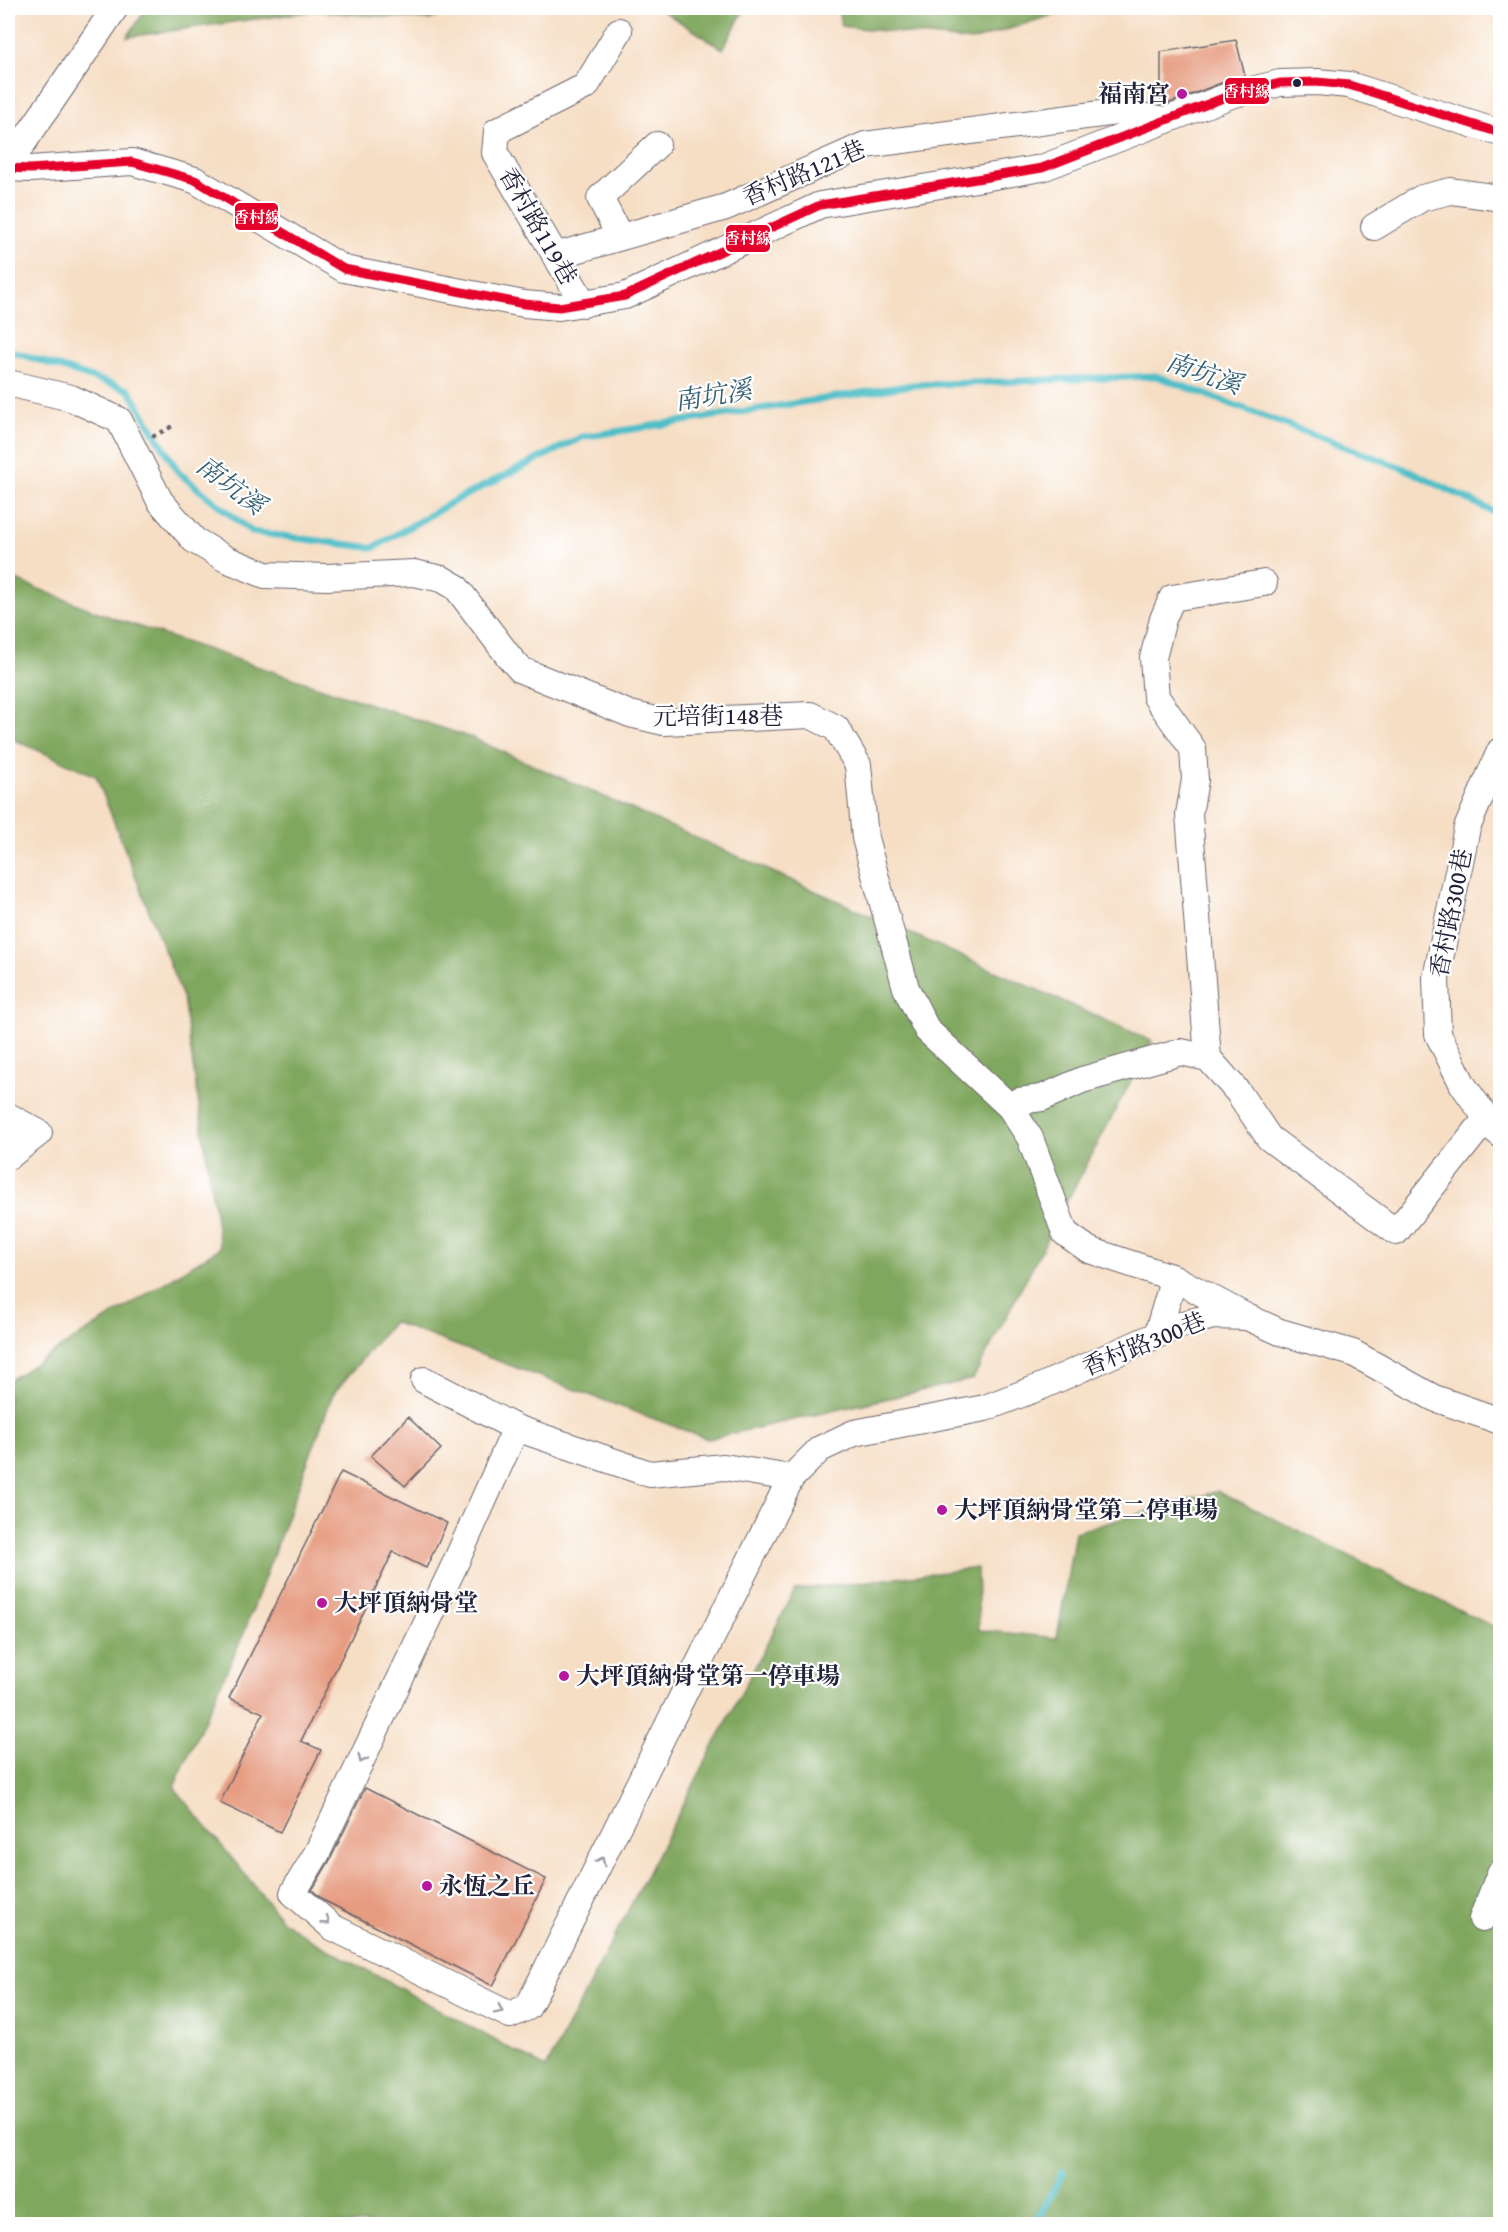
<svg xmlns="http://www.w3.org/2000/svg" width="1508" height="2232" viewBox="0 0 1508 2232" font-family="'Gentium Book Plus','Noto Serif TC',serif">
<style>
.forest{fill:#80a75e;stroke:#51644c;stroke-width:1.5}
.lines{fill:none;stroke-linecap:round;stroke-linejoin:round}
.stream{stroke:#50bec8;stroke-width:7}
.building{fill:#e69c81}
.minor-casing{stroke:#6c646b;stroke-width:28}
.path{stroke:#6c646b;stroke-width:4;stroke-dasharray:4.5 4.5;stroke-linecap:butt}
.minor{stroke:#fff;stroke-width:26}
.bus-1-casing{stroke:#fff;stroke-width:14}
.bus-1{stroke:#e4002b;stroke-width:9}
.oneway{stroke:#9c9ca7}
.bus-dot{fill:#22223b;stroke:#fff;stroke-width:2}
.poi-dot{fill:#b5179e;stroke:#fff;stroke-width:2}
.labels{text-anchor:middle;stroke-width:4.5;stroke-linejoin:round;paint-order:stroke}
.poi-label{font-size:24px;font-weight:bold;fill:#22223b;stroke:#fff;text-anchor:start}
.street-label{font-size:24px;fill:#22223b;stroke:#fff}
.water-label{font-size:26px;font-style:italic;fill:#346073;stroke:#fff}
.line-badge{stroke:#fff;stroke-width:2}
.badge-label{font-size:16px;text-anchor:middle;font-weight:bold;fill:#fff}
</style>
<rect width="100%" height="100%" fill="#fff"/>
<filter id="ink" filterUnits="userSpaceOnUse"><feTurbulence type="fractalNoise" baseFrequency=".0167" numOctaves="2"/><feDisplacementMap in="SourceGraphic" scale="12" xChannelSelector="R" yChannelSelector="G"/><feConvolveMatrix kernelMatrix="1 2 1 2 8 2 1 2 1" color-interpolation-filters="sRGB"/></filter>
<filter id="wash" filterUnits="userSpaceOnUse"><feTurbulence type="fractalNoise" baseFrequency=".008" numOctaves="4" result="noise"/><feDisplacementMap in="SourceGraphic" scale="24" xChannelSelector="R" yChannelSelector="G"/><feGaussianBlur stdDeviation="1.35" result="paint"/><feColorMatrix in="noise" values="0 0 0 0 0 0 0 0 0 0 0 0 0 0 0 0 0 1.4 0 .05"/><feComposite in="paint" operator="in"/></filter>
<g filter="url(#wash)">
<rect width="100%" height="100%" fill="#f6dec4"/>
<g class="forest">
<path d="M147,8H458L429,20L313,11L127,37Z"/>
<path d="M658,8H745L723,49Z"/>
<path d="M838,8H1074L972,41L841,26Z"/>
<path d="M8,577L113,618L472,738L1152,1041L973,1379L708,1439L393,1322L333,1394L244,1633L174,1787L282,1920L311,1940L546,2068L795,1590L977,1568L979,1630L1057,1638L1075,1532L1218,1491L1500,1630V2224H8V1381L220,1248L183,998L96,776L8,737Z"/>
</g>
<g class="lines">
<g class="stream">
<path d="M8,350L129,390L179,473L252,532L373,548L456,500L582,437L912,385L1156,376L1408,470L1500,515"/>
<path d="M1035,2224L1063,2172"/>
</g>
</g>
<g id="blocks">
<g class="building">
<path d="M1236,40L1245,76L1226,81L1165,105L1161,104V52Z"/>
<path d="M408,1417L441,1449L405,1486L371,1456Z"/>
<path d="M341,1472L447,1523L426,1568L393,1552L301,1741L321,1750L280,1832L220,1803L263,1713L229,1698Z"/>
<path d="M365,1788L546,1879L493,1986L325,1901L312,1890L330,1860Z"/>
</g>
</g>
</g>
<g filter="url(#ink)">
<use href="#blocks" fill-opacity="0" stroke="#6c646b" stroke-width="1.5"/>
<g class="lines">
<defs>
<g id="minor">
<path d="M8,165L115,8"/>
<path d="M8,168L30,169L132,162L195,180L344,269L524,304L559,307L625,296L820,205L1042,168L1231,95L1280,83L1317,82L1349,85L1500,133"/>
<path d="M1374,227L1422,198L1451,191L1500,198"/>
<path d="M620,237L600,198L657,145"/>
<path d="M555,256L726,207L865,145L1116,112L1166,120"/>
<path d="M584,304L495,153L497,131L586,86L619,31"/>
<path d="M8,383L71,398L119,420L160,501L194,540L226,559L265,575L327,577L414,573L442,579L456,587L510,658L521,670L630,714L664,722L810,715L836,728L858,765L865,838L906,988L927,1030L1010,1107L1030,1138L1065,1233L1089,1250L1174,1278L1243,1315"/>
<path d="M1500,751L1467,828L1436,978L1438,1034L1463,1085L1494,1129L1500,1134"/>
<path d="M1208,1058L1189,814L1195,780L1193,749L1156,697L1153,658L1163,619L1172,598L1264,583"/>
<path d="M1010,1107L1019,1101L1042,1098L1082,1080L1181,1052L1208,1058L1238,1092L1269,1138L1396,1232L1486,1119"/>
<path d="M8,1116L39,1133L8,1157"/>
<path d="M1157,1335L1174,1278"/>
<path d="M424,1380L516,1428L650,1474L724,1467L791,1478"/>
<path d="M516,1428L454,1566L317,1853L293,1893L332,1927L510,2015L528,2007L791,1478L820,1449L854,1433L985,1408L1040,1387L1177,1326L1213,1316L1247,1317L1280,1332L1353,1353L1434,1398L1500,1421"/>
<path d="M1482,1919L1500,1873"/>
</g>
</defs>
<use href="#minor" class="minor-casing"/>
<path class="path" d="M152,437L173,426"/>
<use href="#minor" class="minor"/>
<defs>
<path id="bus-1" d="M8,168L30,169L132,162L195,180L344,269L524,304L559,307L625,296L820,205L1042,168L1231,95L1280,83L1317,82L1349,85L1500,133"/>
</defs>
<use href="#bus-1" class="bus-1-casing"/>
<use href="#bus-1" class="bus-1"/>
</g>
<defs><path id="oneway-chevron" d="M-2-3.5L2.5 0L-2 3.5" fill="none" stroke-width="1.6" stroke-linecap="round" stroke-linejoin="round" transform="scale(1.5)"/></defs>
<g class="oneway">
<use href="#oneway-chevron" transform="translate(362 1759) rotate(116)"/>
<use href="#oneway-chevron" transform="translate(601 1861) rotate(-64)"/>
<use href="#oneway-chevron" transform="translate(326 1921) rotate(39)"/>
<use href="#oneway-chevron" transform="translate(499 2010) rotate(26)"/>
</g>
</g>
<circle class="bus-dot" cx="1297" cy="83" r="5"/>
<g class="poi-dot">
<circle cx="1182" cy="94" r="6"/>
<circle cx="942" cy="1510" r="6"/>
<circle cx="322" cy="1603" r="6"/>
<circle cx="564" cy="1676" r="6"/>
<circle cx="427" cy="1886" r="6"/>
</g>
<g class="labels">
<g class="poi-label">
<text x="1170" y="102" text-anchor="end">福南宮</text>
<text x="954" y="1518">大坪頂納骨堂第二停車場</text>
<text x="334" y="1611">大坪頂納骨堂</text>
<text x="576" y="1684">大坪頂納骨堂第一停車場</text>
<text x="439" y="1894">永恆之丘</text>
</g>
<g class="street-label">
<text transform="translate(804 173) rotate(-23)" y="8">香村路121巷</text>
<text transform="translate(538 226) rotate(60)" y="8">香村路119巷</text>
<text x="718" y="724">元培街148巷</text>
<text transform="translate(1451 913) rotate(-79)" y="8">香村路300巷</text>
<text transform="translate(1144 1344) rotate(-22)" y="8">香村路300巷</text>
</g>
<g class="water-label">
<text transform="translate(1204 373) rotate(19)" y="9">南坑溪</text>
<text transform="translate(713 395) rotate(-9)" y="9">南坑溪</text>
<text transform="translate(231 485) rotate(37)" y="9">南坑溪</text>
</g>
</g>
<g class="line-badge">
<rect x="1224" y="77" width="46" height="28" rx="6" fill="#e4002b"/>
<rect x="234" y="202" width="45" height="29" rx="6" fill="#e4002b"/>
<rect x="725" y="224" width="46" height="29" rx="6" fill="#e4002b"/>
</g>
<g class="badge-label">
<text x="1247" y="97">香村線</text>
<text x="257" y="223">香村線</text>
<text x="748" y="244">香村線</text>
</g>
<rect width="1508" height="2232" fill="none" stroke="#fff" stroke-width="30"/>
</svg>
